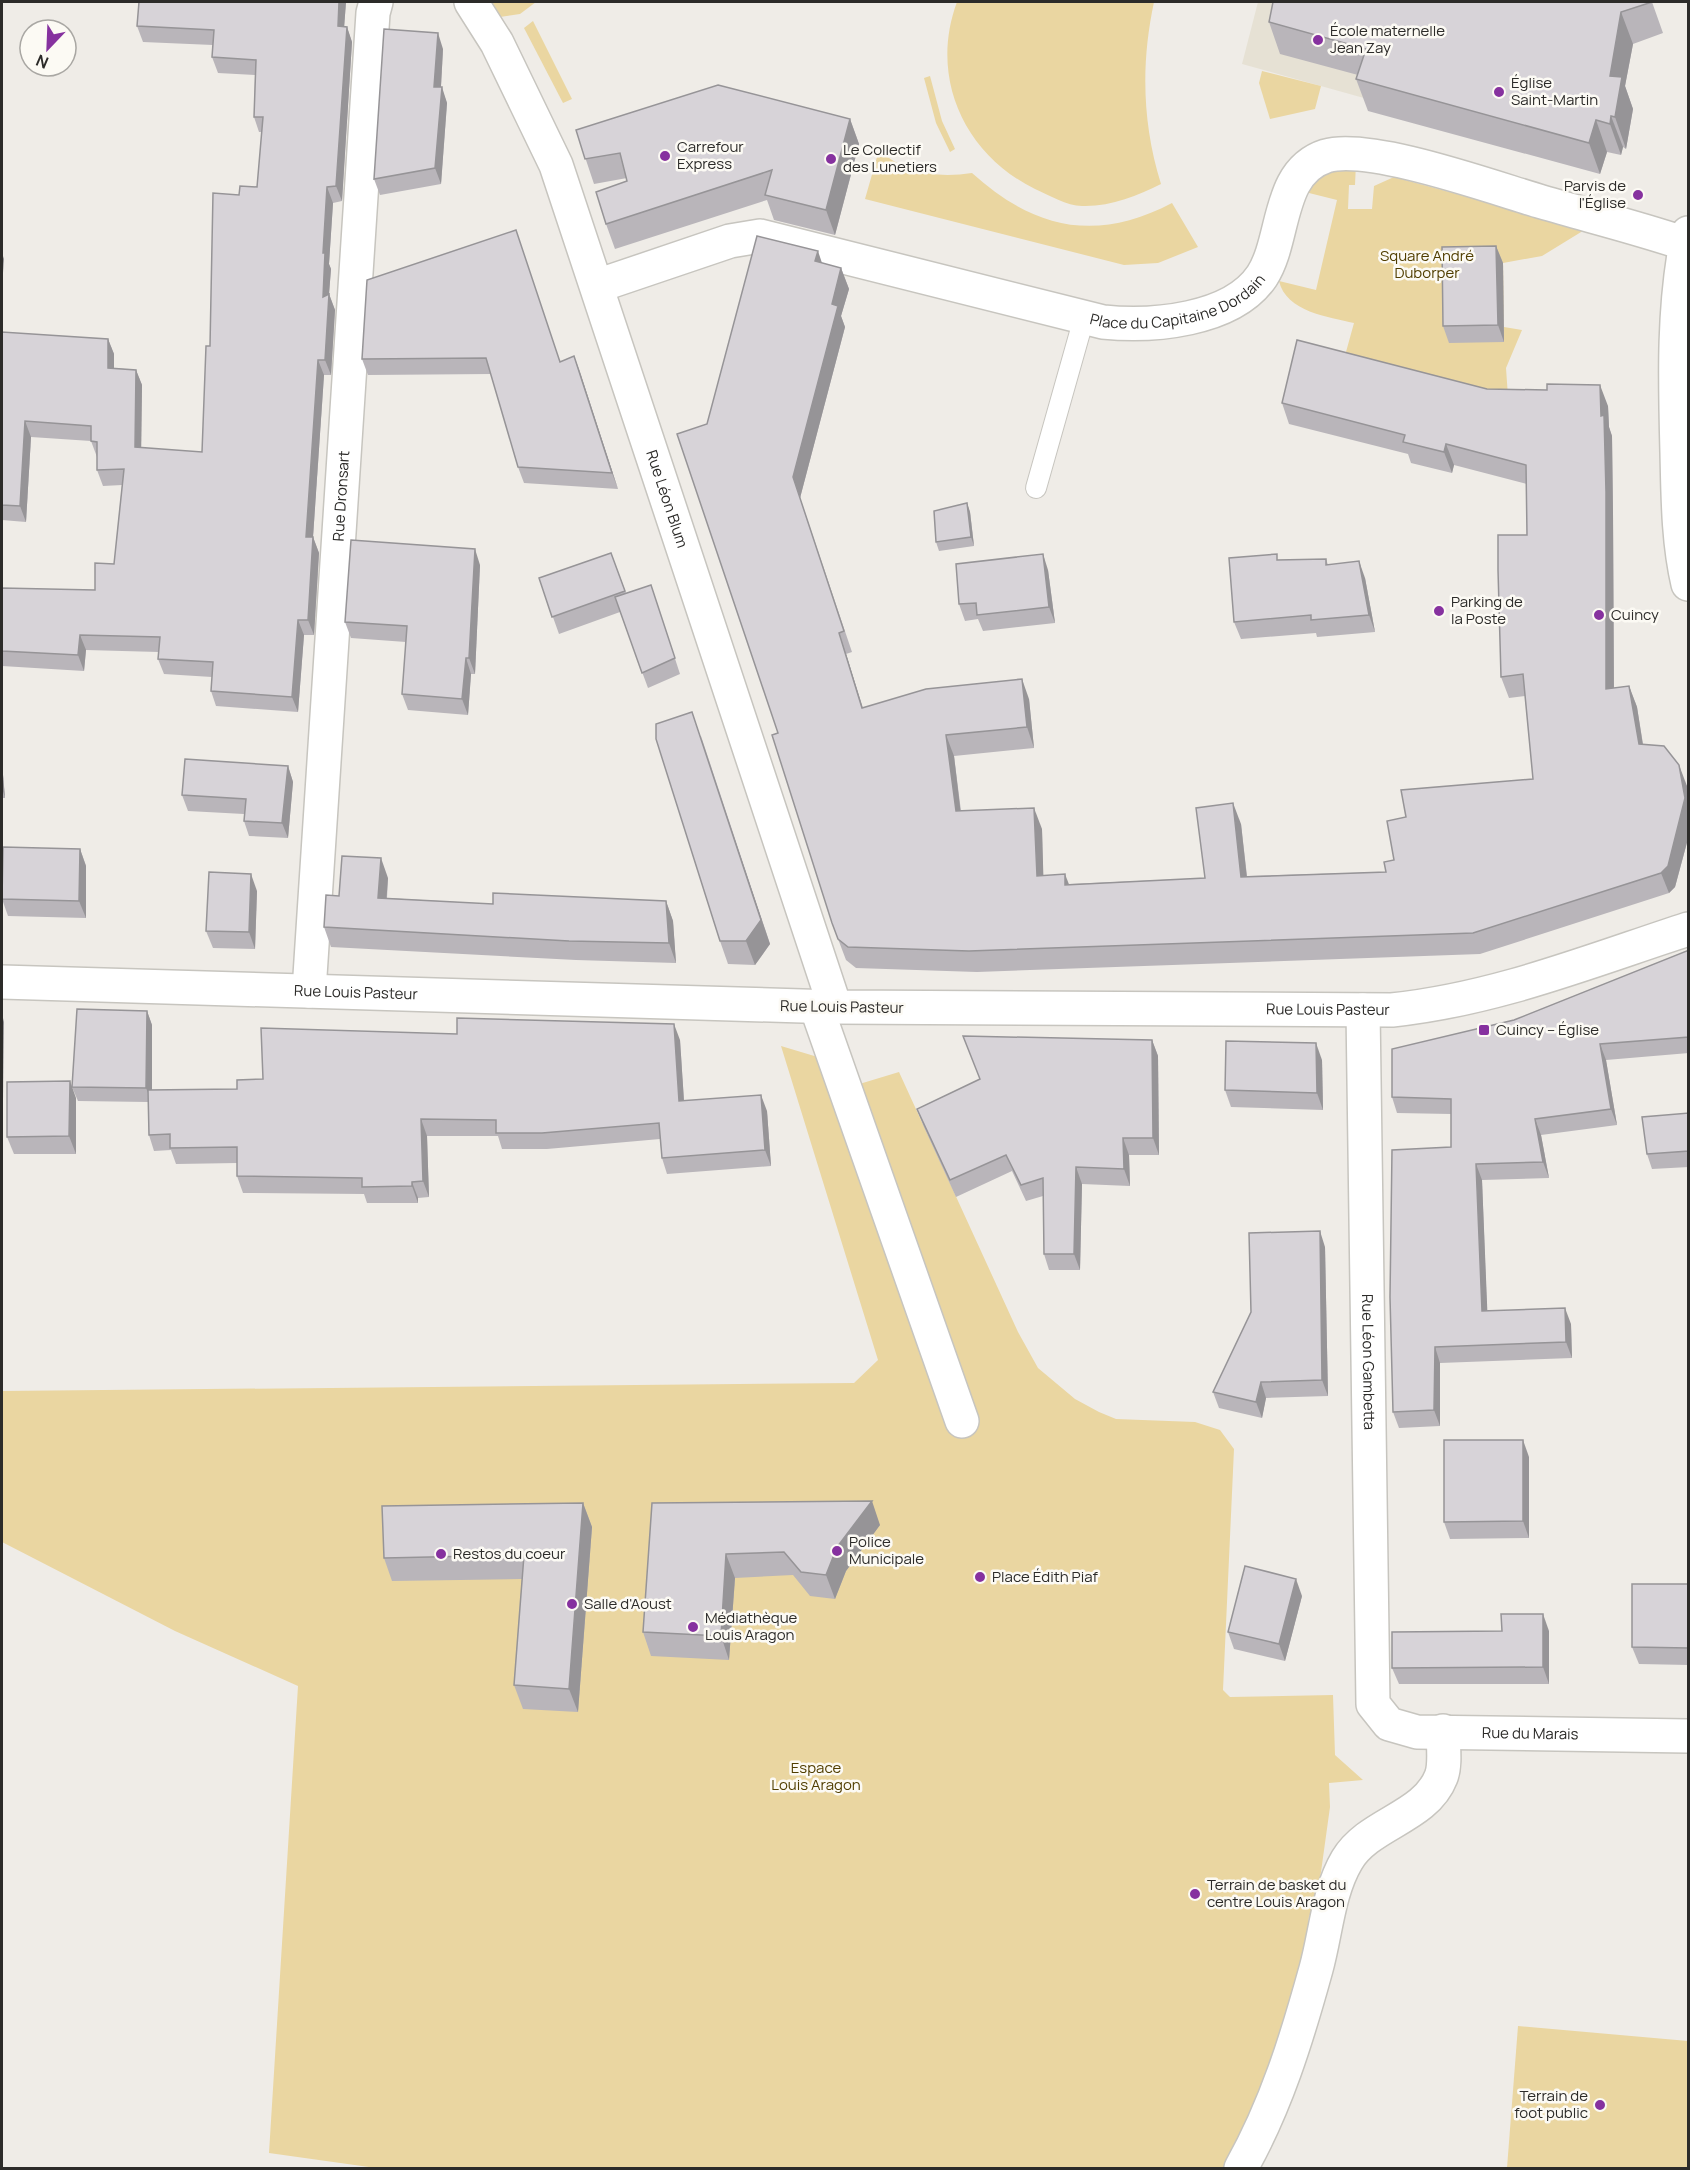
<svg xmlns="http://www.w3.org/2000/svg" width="1690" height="2170" viewBox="0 0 1690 2170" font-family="Manrope,sans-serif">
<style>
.built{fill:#e6e1d4}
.green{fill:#ead6a1}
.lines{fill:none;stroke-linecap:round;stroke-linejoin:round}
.service-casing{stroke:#c7c5bf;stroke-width:22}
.minor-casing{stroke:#c7c5bf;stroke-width:36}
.tertiary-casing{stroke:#c7c5bf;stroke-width:36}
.service{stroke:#fff;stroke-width:20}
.minor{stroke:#fff;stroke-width:33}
.tertiary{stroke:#fff;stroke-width:33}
.wall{fill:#b9b5ba}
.shaded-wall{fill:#969497}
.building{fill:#d7d3d8;stroke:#969497;stroke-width:1.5}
.poi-dot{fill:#86319f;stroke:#fcfaf4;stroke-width:2}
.labels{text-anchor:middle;stroke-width:5;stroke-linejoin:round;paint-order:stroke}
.poi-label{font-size:15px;fill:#2c2b29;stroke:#fcfaf4;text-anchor:start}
.park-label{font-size:15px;fill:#513e00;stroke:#fcfaf4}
.street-label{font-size:15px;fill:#2c2b29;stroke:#fcfaf4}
</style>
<rect width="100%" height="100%" fill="#efece7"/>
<path class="built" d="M1258,2H1589L1371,100L1242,64Z"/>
<g class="green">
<path d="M492,2H536L520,14L500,17Z"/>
<path d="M957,2H1154C1141,63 1142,123 1161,184C1137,196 1110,207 1082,206C1067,206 1049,195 1035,189C964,154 929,77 957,2Z"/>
<path d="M533,21L572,99L563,103L524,28Z"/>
<path d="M1262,71L1321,86L1315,109L1270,119L1259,83Z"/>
<path d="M930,76L942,121L955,149L950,152L936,123L924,78Z"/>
<path d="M879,150C905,174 938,178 972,173C1034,229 1096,243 1172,203L1198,247L1158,263L1124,265L865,199Z"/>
<path d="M1356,163L1355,185H1349L1348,209H1372L1374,186L1394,177L1586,229L1542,256L1503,263L1504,327L1522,330L1506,368L1509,411L1341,370L1354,323C1329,317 1286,312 1279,281L1316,290L1337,200L1301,191L1309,179Z"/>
<path d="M781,1046L821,1058L833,1092L899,1072L1018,1332L1038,1368L1075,1399L1099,1412L1116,1419L1195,1422L1220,1430L1234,1449L1223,1690L1230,1697L1333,1695L1335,1755L1363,1780L1329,1783L1330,1807L1316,1908L1309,1916L1302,1978L1231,2168H376L269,2153L298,1686L175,1631L2,1542V1391L854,1383L878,1360Z"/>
<path d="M1518,2026L1688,2041V2168H1507Z"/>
</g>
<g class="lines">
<defs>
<path id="service" d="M1036,488L1084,318"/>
<g id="minor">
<path id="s1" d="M597,286L730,241L760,236L1103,322C1151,327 1232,321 1262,276C1286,239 1276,172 1326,156C1370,143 1494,188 1542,202C1590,216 1639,228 1686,244"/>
<path id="s2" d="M2,982L835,1007"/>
<path id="s3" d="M309,991L373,13L376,2"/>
<path d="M816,1006L962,1421"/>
<path id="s4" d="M1363,1010L1373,1704L1389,1724L1417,1732L1688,1736"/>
<path d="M1241,2168C1276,2106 1297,2038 1316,1969C1326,1933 1328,1892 1347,1860C1369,1823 1425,1818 1441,1777C1446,1765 1443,1745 1443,1731"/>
</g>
<g id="tertiary">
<path id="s5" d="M471,2L497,43L556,165L835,1007L1392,1010C1496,999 1590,961 1688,929"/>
<path d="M1688,233C1673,304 1675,379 1677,452C1678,496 1678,541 1688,584"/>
</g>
</defs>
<use href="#service" class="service-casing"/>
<use href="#minor" class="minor-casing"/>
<use href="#tertiary" class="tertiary-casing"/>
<use href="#service" class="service"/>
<use href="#minor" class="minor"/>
<use href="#tertiary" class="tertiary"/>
</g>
<g class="wall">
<path d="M139,2H346L344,27H347L352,42L342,201L333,203L329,264L331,269L329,294L335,310L331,375H324L313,537L319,553L314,635H304L298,712L216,706L211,691L212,677L164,674L158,659L159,652L86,650L84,671L2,666V588L95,590L114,564L122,485L103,486L97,470V457L91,441L31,437L26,522L2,520V332L108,339L114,354V368L136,370L142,385L141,448L202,452L210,346L239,195L257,187L262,132H259L254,117L255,75L218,73L212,57L213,45L143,42L137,26Z"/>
<path d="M1652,2L1663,33L1633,44L1625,86L1633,109L1626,149L1623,147L1621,155L1607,152L1600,174L1368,111L1356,79L1358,75L1280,54L1269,22Z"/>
<path d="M443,49L441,87L447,103L441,184L380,195L374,179Z"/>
<path d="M850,119L859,144L835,235L774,220L767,200L615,249L606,224L627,181V178L594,184L576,130Z"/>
<path d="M516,230L560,362L574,356L618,489L524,483L518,467L491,374L368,375L362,359Z"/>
<path d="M1496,246L1503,263L1504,342L1449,343L1443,326Z"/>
<path d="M822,263L841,268L849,289L841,316L845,327L800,498L852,652L846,654L863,708L1029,699L1034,748L954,756L961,811L1042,829L1043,875L1069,884L1205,878L1241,824L1247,876L1386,872L1394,860L1406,817L1533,779L1525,696L1509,698L1501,677L1527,535V484L1454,465L1452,473L1411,463L1408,454L1289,424L1282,403L1487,389L1608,406L1609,427L1612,436L1613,513L1614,688L1629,686L1637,707L1643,744L1687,786L1689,795V835L1675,887L1669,893L1480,954L977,972L856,968L846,960L832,923L707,424Z"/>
<path d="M967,503L970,512L974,546L939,551L936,542Z"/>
<path d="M611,553L626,593L651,585L680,674L648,688L620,612L559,634L539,578Z"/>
<path d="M1326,559L1328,565L1365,578L1375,632L1317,637L1316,633L1241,639L1234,622L1279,560Z"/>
<path d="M480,565L475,674H471L468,715L408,710L402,694L406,642L351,638L345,622Z"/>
<path d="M1048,570L1055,623L983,631L978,619L965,621L959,604Z"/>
<path d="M701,736L770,944L755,965L728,964L720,941Z"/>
<path d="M2,763L5,798H2Z"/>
<path d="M288,766L293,782L288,838L249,836L244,821V814L188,811L182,795Z"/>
<path d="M80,849L86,866V918L8,916L2,899Z"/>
<path d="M388,878L387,898L493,904L666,901L673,921L676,963L576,960L331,947L324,927L339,896Z"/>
<path d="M257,891L255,949L213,948L206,931Z"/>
<path d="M1689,950V1053L1606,1060L1617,1125L1541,1135L1549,1178L1482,1180L1487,1311L1571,1324L1572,1358L1440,1363V1426L1399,1428L1393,1412L1451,1147V1114L1397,1113L1392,1097L1514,1020Z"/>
<path d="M147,1011L152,1025V1090L237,1089L263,1079L680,1040L684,1101L767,1111L771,1166L667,1174L662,1158L660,1139L547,1149H502L498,1136H427L429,1197L418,1198V1203H367L364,1194L243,1193L237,1176V1163L176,1164L171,1150L154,1151L149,1135L148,1102L78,1101L72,1087Z"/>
<path d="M963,1036L1152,1040L1158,1056L1159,1155H1129L1130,1186L1082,1184L1080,1270H1049L1044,1254L1043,1196L1026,1201L1012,1171L956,1197L923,1125L917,1109L980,1079Z"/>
<path d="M1322,1060L1323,1110L1231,1107L1225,1090Z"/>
<path d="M76,1098V1154H14L7,1137Z"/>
<path d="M1689,1113V1167L1652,1169L1647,1154Z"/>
<path d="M1325,1247L1328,1396L1266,1398L1262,1418L1219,1408L1213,1392Z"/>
<path d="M1529,1457V1538L1450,1539L1444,1522Z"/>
<path d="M583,1503L592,1527L578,1712L523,1709L514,1685L522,1579L392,1581L384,1558Z"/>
<path d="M652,1503L880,1525L846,1571L835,1599L810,1596L793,1575L735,1578L729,1660L651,1656L643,1632Z"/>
<path d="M1689,1584V1665L1639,1664L1632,1647Z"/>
<path d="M1302,1596L1285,1661L1234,1649L1228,1632Z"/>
<path d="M1549,1631V1684H1399L1392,1668Z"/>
</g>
<g class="shaded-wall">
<path d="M339,2H346L343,42L338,26Z"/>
<path d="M1621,12L1633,44L1625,86L1633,109L1626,149L1615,117L1610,76Z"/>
<path d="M347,27L352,42L342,201L336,186Z"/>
<path d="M438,33L443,49L440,103L434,87Z"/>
<path d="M442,87L447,103L441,184L435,168Z"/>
<path d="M1611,116L1623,147L1621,155L1610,124Z"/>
<path d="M850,119L859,144L835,235L826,210Z"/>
<path d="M1596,120L1607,152L1600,174L1589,143Z"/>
<path d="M327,187L333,203L329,264L331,269L329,294L335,310L331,375L325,360L323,297V253Z"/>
<path d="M1496,246L1503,263L1504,342L1498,325Z"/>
<path d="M818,251L825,272L815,261Z"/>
<path d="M2,253L4,259L2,287Z"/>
<path d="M841,268L849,289L841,316L845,327L800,498L852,652L793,477L832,304Z"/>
<path d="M108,339L114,354V384L108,368Z"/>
<path d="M574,356L580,372L618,489L612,473Z"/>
<path d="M318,360L324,375L312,552L306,537Z"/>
<path d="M136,370L142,385L141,463L135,447Z"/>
<path d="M1600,385L1608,406L1609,427L1612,436L1613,513L1614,710L1606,689Z"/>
<path d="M25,421L31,437L26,522L20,506Z"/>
<path d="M1446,444L1454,465L1452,473L1444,452Z"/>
<path d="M967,503L970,512L974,546L971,537Z"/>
<path d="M313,537L319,553L314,635L308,620Z"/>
<path d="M475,549L480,565L475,674L469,658Z"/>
<path d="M1043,554L1048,570L1055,623L1049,607Z"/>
<path d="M1359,561L1365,578L1375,632L1369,615Z"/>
<path d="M298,620L304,635L298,712L292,697Z"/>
<path d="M839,633L846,654L869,729L862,708Z"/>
<path d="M80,635L86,650L84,671L78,655Z"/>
<path d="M466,658L471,674L468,715L462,699Z"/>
<path d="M1022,679L1029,699L1034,748L1027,727Z"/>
<path d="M1629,686L1637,707L1646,765L1639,744Z"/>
<path d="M692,712L770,944L755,965L746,941Z"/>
<path d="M946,735L954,756L963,832L956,811Z"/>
<path d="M2,763L5,798L2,788Z"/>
<path d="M1679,765L1687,786L1689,795V835L1675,887L1669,893L1661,873Z"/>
<path d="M288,766L293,782L288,838L282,823Z"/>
<path d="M1233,803L1241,824L1249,897L1241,877Z"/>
<path d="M1034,808L1042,829L1044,897L1037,876Z"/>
<path d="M80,849L86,866V918L79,901Z"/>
<path d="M381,858L388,878L385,918L378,898Z"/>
<path d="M251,874L257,891L255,949L249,932Z"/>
<path d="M1065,874L1073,895L1065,885Z"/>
<path d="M666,901L673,921L676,963L669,943Z"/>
<path d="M147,1011L152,1025V1102L146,1088Z"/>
<path d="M2,1014L4,1022L3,1100L2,1095Z"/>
<path d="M674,1024L680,1040L685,1117L679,1101Z"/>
<path d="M1152,1040L1158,1056L1159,1155L1153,1138Z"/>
<path d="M1316,1043L1322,1060L1323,1110L1317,1093Z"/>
<path d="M1600,1044L1606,1060L1617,1125L1611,1109Z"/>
<path d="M70,1081L76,1098V1154L69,1136Z"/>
<path d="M761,1095L767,1111L771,1166L765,1150Z"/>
<path d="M421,1119L427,1136L429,1197L423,1181Z"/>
<path d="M1535,1119L1541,1135L1549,1178L1543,1162Z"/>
<path d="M1123,1138L1129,1155L1130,1186L1124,1169Z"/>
<path d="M1476,1164L1482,1180L1488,1327L1482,1311Z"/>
<path d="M1076,1167L1082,1184L1080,1270L1074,1254Z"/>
<path d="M412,1182L418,1198V1203L412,1186Z"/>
<path d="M1320,1231L1325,1247L1328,1396L1322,1380Z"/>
<path d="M1565,1308L1571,1324L1572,1358L1566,1342Z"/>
<path d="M1435,1347L1440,1363V1426L1434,1410Z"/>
<path d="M1261,1382L1266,1398L1262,1418L1256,1402Z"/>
<path d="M1523,1440L1529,1457V1538L1523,1521Z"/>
<path d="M872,1501L880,1525L846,1571L835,1599L826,1575L837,1547Z"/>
<path d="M583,1503L592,1527L578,1712L569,1689Z"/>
<path d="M726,1554L735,1578L729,1660L721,1636Z"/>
<path d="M1296,1579L1302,1596L1285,1661L1279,1644Z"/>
<path d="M1543,1614L1549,1631V1684L1543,1667Z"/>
</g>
<g class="building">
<path d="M139,2H339L338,26L347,27L336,186L327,187L323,253H325L323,297L329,294L325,360H318L306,537H313L308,620H298L292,697L211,691L213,662L158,659L160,637L80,635L78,655L2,651V588L95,590V563L114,564L124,469L97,470V442L91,441V426L25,421L20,506L2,505V332L108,339V368L136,370L135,447L202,452L206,346H210L213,193L239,195L240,186L257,187L263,117H254L256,60L212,57L214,30L137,26Z"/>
<path d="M1273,2H1652L1621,12L1610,76L1622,77L1615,117L1611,116L1610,124L1596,120L1589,143L1356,79L1366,49L1269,22Z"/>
<path d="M384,29L438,33L434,87H442L435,168L374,179Z"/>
<path d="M718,85L850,119L826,210L765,195L772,170L606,224L596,192L627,181L620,153L585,159L576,130Z"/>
<path d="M516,230L560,362L574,356L612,473L518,467L486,358L362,359L367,280Z"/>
<path d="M757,236L818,251L815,261L841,268L832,304L838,306L793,477L844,631L839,633L862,708L926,689L1022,679L1027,727L946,735L956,811L1034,808L1037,876L1065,874V885L1205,878L1196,808L1233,803L1241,877L1386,872L1384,862L1394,860L1387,821L1406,817L1401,790L1533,779L1523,674L1501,677L1498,570V535H1527L1526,465L1446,444L1444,452L1403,442L1405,435L1282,403L1297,340L1487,389L1547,390V384L1600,385L1601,416L1604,415L1606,492V689L1629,686L1639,744L1664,746L1679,765L1685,798L1668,866L1661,873L1473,933L969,951L848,947L838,939L832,923L772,735L778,733L677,434L707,424Z"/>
<path d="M1496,246L1498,325L1443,326L1442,247Z"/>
<path d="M967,503L971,537L936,542L934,511Z"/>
<path d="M351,540L475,549L469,658H466L462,699L402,694L407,626L345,622Z"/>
<path d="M611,553L625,591L552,617L539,578Z"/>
<path d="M1043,554L1049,607L977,615L976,603L959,604L956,564Z"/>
<path d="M1277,554V560L1326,559V565L1359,561L1369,615L1311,620V615L1234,622L1229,558Z"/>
<path d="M651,585L675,658L642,673L615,597Z"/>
<path d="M692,712L761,920L746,941H720L656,739V724Z"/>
<path d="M185,759L288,766L282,823L244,821L246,799L182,795Z"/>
<path d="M3,847L80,849L79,901L2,899Z"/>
<path d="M342,856L381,858L378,898L493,904V893L666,901L669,943L569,941L324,927L326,895L339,896Z"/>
<path d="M209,872L251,874L249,932L206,931Z"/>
<path d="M1689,950V1037L1600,1044L1611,1109L1535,1119L1543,1162L1476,1164L1482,1311L1565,1308L1566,1342L1435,1347L1434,1410L1393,1412L1390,1297L1392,1150L1451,1147V1099L1392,1097V1049L1514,1020Z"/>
<path d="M77,1009L147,1011L146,1088L72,1087Z"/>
<path d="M457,1018L674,1024L679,1101L761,1095L765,1150L662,1158L659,1123L542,1133H496V1120L421,1119L423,1181L412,1182V1186L362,1187V1178L237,1176V1147L170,1148V1134L149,1135L148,1090L237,1089V1080L263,1079L261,1028L457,1034Z"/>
<path d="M963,1036L1152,1040L1153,1138H1123L1124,1169L1076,1167L1074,1254H1044L1043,1178L1021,1185L1006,1155L950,1180L917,1109L980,1079Z"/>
<path d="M1226,1041L1316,1043L1317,1093L1225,1090Z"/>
<path d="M70,1081L69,1136L7,1137V1082Z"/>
<path d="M1689,1113V1151L1647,1154L1642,1117Z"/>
<path d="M1320,1231L1322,1380L1261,1382L1256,1402L1213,1392L1251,1312L1249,1233Z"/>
<path d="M1444,1440H1523V1521L1444,1522Z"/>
<path d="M872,1501L837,1547L826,1575L801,1572L784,1552L726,1554L721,1636L643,1632L652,1503Z"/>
<path d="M583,1503L569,1689L514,1685L524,1555L384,1558L382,1506Z"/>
<path d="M1245,1566L1296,1579L1279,1644L1228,1632Z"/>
<path d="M1632,1584H1689V1648L1632,1647Z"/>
<path d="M1501,1614H1543V1667L1392,1668V1632L1502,1631Z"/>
</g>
<g class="poi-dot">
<circle cx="1318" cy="40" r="6"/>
<circle cx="1499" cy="92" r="6"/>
<circle cx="665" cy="156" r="6"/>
<circle cx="831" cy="159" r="6"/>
<circle cx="1638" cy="195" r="6"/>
<circle cx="1439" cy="611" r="6"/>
<circle cx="1599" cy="615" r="6"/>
<rect x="1478" y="1024" width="12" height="12" rx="3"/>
<circle cx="837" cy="1551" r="6"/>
<circle cx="441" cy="1554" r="6"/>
<circle cx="980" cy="1577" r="6"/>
<circle cx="572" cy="1604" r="6"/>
<circle cx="693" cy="1627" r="6"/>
<circle cx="1195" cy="1894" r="6"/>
<circle cx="1600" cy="2105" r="6"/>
</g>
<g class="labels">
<g class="poi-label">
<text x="1330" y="36">École maternelle<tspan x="1330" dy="17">Jean Zay</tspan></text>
<text x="1511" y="88">Église<tspan x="1511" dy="17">Saint-Martin</tspan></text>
<text x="677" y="152">Carrefour<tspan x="677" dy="17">Express</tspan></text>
<text x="843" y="155">Le Collectif<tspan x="843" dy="17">des Lunetiers</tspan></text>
<text x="1626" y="191" text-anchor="end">Parvis de<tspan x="1626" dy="17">l'Église</tspan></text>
<text x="1451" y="607">Parking de<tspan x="1451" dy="17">la Poste</tspan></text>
<text x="1611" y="620">Cuincy</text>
<text x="1496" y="1035">Cuincy – Église</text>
<text x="849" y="1547">Police<tspan x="849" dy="17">Municipale</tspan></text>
<text x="453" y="1559">Restos du coeur</text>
<text x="992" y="1582">Place Édith Piaf</text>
<text x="584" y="1609">Salle d'Aoust</text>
<text x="705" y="1623">Médiathèque<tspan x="705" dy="17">Louis Aragon</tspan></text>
<text x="1207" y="1890">Terrain de basket du<tspan x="1207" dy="17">centre Louis Aragon</tspan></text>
<text x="1588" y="2101" text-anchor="end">Terrain de<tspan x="1588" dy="17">foot public</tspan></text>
</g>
<g class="park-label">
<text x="1427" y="261">Square André<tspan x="1427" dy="17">Duborper</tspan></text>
<text x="816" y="1773">Espace<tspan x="816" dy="17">Louis Aragon</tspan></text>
</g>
<g class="street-label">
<text dy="5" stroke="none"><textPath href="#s1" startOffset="604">Place du Capitaine Dordain</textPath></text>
<text dy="5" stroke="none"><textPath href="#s3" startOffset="496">Rue Dronsart</textPath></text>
<text dy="5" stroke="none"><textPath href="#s5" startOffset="536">Rue Léon Blum</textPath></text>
<text dy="5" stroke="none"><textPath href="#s2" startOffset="354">Rue Louis Pasteur</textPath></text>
<text transform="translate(842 1007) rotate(1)" y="5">Rue Louis Pasteur</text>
<text dy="5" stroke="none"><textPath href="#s5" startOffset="1564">Rue Louis Pasteur</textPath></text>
<text dy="5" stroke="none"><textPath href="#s4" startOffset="352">Rue Léon Gambetta</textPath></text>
<text dy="5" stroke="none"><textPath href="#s4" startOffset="862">Rue du Marais</textPath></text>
</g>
</g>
<rect width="1690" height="2170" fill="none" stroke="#2c2b29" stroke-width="6"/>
<g transform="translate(48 48) rotate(203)"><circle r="28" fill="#fcfaf4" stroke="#a9a7a3" stroke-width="1.5"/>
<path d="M0-4.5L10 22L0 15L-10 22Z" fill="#86319f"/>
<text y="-9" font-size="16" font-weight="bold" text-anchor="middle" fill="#2c2b29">N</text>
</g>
</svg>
